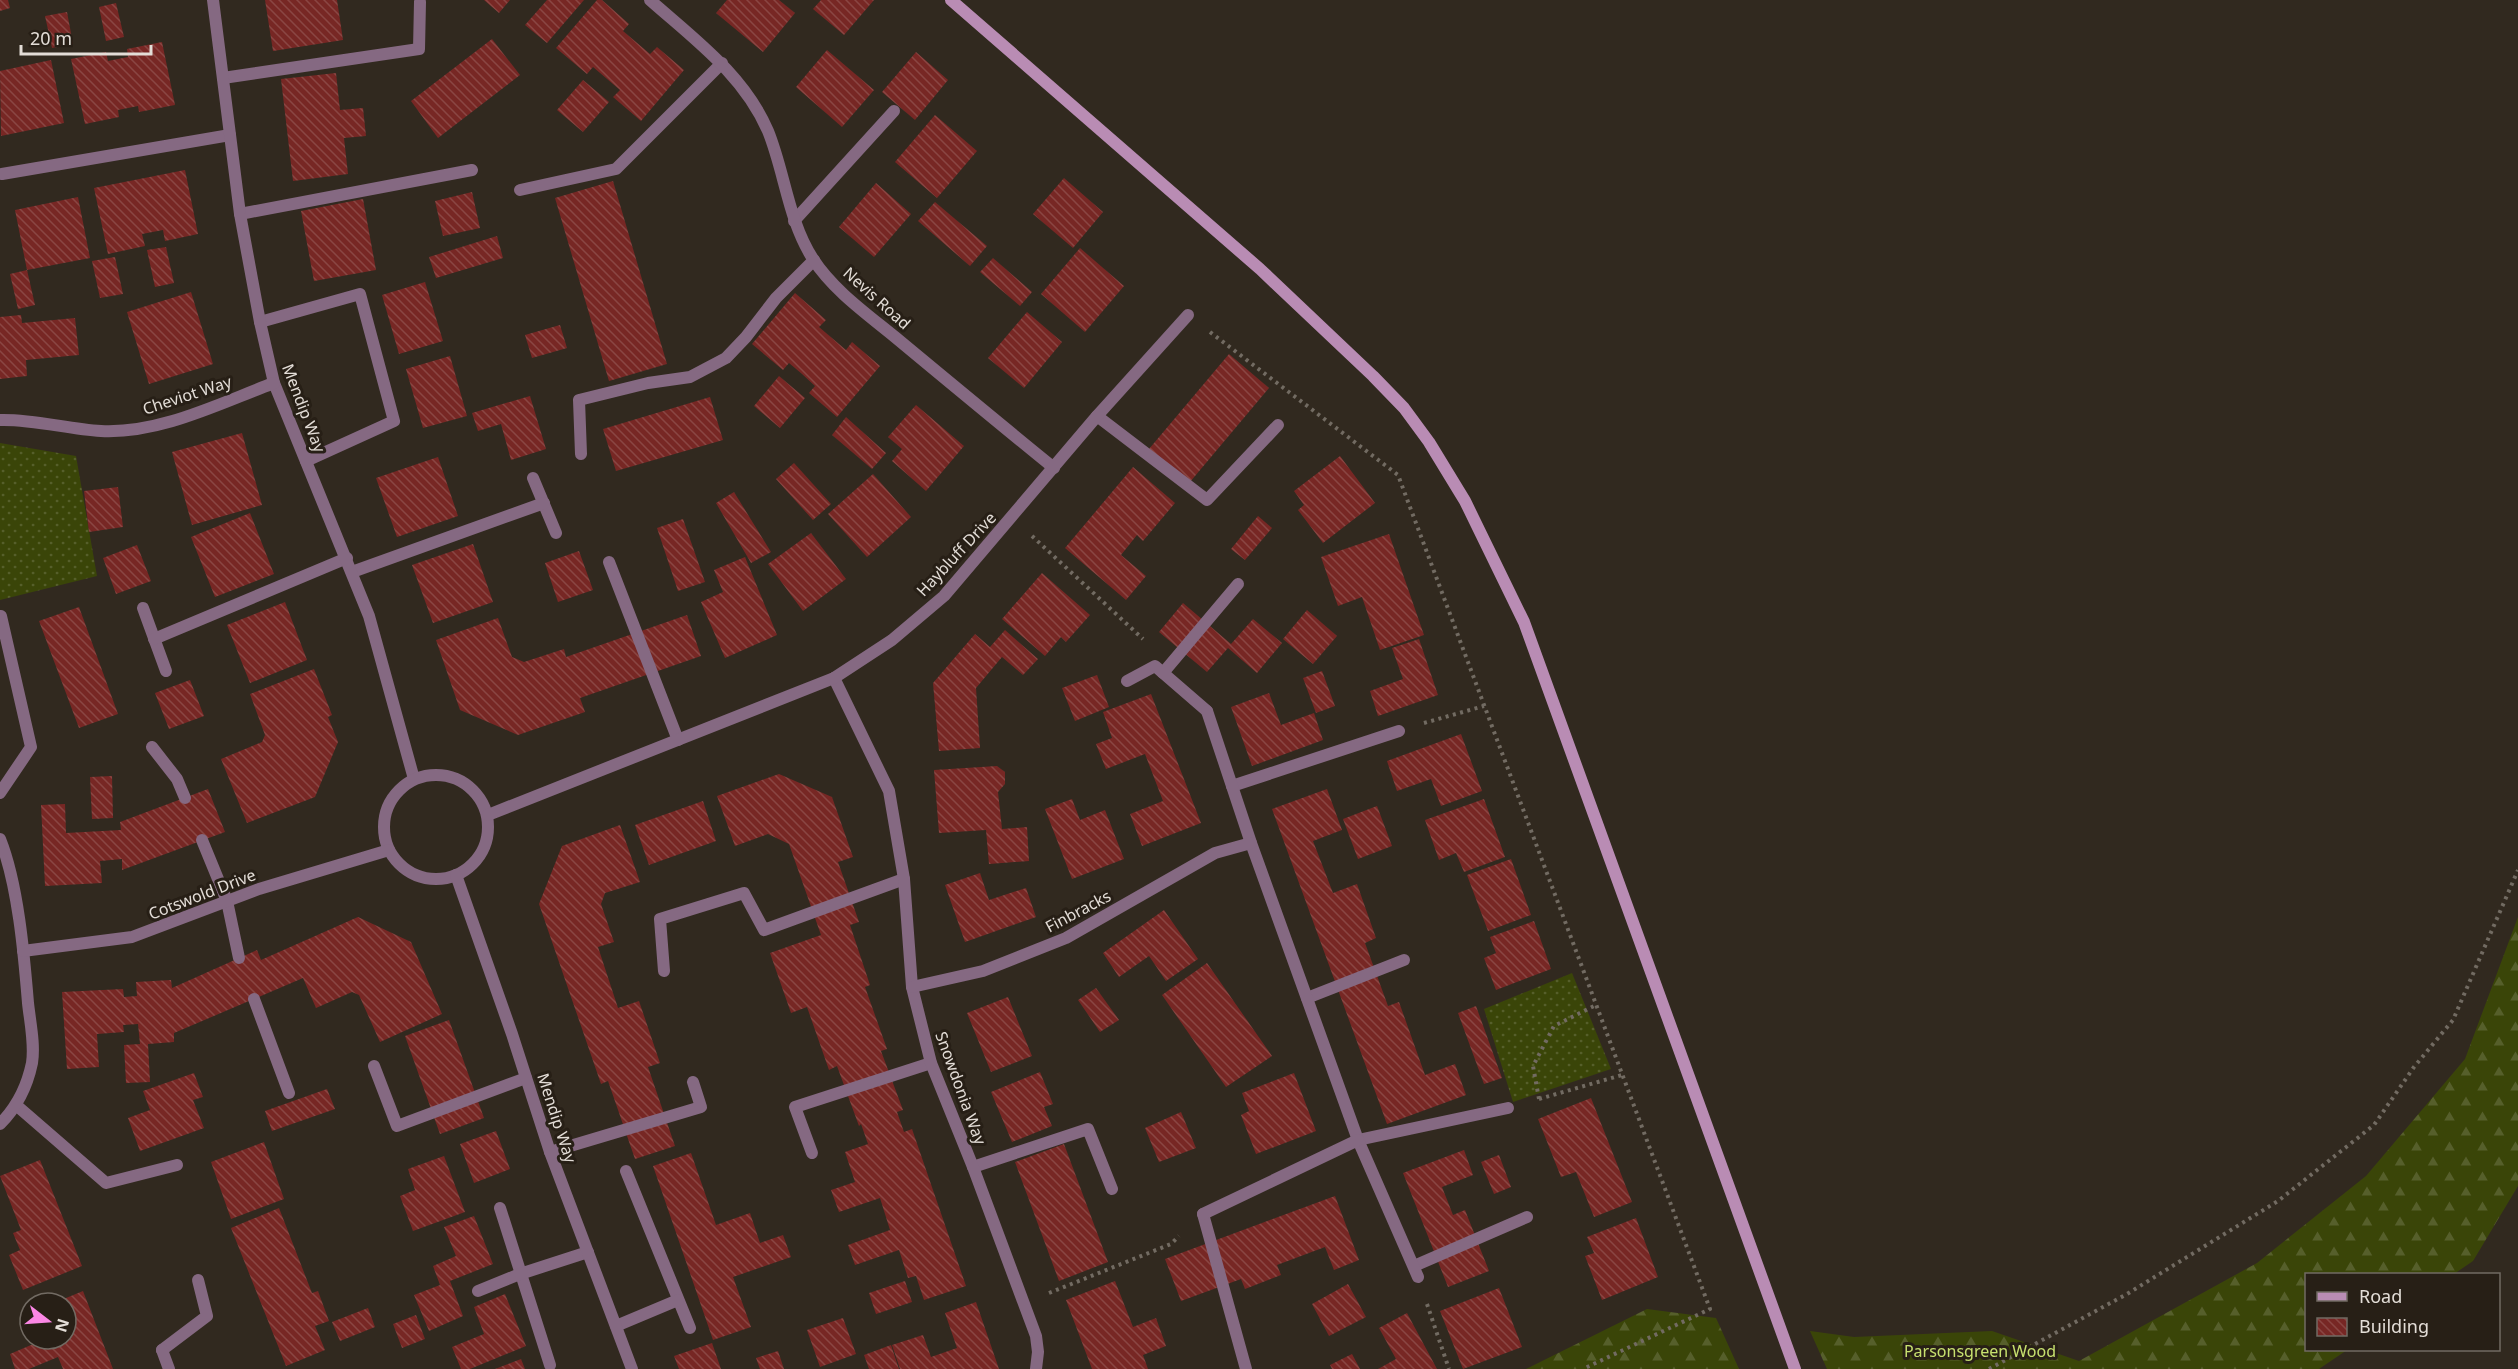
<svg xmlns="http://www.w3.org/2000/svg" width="2518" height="1369" viewBox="0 0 2518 1369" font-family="'Noto Sans',sans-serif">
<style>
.grass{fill:url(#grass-dots)}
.forest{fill:url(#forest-firs)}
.building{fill:url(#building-back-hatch)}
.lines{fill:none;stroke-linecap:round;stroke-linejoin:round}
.path{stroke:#726b62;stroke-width:4;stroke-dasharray:3 4.5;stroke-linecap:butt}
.lane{stroke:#856982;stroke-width:12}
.street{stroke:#856982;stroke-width:12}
.secondary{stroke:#b98cb4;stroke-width:12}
.labels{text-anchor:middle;stroke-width:6;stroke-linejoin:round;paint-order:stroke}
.street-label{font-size:16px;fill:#e3ddd7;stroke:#271f16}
.park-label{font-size:16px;fill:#c7e06f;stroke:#271f16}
</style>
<defs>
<pattern id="grass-dots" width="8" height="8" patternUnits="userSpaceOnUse" patternTransform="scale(1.5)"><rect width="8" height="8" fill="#3a4508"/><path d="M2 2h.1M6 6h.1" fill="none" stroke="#565f2b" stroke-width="1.8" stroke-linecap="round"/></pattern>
<pattern id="forest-firs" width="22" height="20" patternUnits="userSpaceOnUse" patternTransform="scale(1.5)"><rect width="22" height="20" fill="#3a4508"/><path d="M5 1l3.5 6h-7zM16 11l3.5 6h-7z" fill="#565f2b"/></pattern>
<pattern id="building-back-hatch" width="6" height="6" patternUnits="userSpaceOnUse" patternTransform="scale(1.5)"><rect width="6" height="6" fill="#772724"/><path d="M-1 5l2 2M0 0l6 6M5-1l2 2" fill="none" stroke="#8a4643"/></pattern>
</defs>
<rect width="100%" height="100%" fill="#31291f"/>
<g class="grass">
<path d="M0,443L76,456L97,576L0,600Z"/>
<path d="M1572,973L1611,1069L1513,1102L1484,1009Z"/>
</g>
<g class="forest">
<path d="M2518,917V1186L2473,1261L2454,1274H2306V1350H2347L2319,1369H1827L1810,1331L1854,1337L1992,1331L2079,1361L2257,1263L2366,1176L2465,1059Z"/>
<path d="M1647,1309L1716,1318L1739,1369H1526Z"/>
</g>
<g class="building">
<path d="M0,0H8L10,8L0,11Z"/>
<path d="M265,0H337L343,40L273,51Z"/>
<path d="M484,0H510L499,13Z"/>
<path d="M547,0H584L547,43L525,25Z"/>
<path d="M597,0H602L629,24L623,31L650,54L657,47L684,70L641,121L613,97L620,90L593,67L587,74L556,48Z"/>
<path d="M727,0H779L795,13L763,52L716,13Z"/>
<path d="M821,0H874L844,35L813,9Z"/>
<path d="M116,3L124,37L106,41L99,7Z"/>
<path d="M67,12L73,44L52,48L45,16Z"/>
<path d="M492,39L520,75L438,138L411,101Z"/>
<path d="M162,42L175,105L139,112L138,106L118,110L119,117L85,124L71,59L106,52L108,61L128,57L127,49Z"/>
<path d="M827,50L874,90L842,127L796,87Z"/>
<path d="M916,52L948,80L915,120L882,92Z"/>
<path d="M51,60L64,123L1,136L0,71Z"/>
<path d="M336,73L340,110L363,108L366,136L344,138L348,174L293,181L281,79Z"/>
<path d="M583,80L609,102L583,132L557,110Z"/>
<path d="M935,115L977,151L937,198L895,162Z"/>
<path d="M185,170L198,234L165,241L163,230L142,234L145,246L108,254L94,188Z"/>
<path d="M1064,178L1103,212L1073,248L1033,214Z"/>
<path d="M613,181L667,364L609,381L555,198Z"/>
<path d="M876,183L911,214L874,257L839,227Z"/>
<path d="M472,192L480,228L443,236L435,201Z"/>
<path d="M78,197L90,258L27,270L15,210Z"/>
<path d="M363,199L376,270L314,281L301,211Z"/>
<path d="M935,202L987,246L970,266L918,221Z"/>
<path d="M497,236L503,258L436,278L429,257Z"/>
<path d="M166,247L174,283L155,287L147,250Z"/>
<path d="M1080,248L1124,286L1085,332L1041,294Z"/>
<path d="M115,257L123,294L100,298L92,261Z"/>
<path d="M993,258L1032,292L1020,306L980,272Z"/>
<path d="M27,270L35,305L18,309L10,274Z"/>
<path d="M425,282L443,341L399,354L382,295Z"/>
<path d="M191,292L213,364L149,384L127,312Z"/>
<path d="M795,293L826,320L819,327L846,350L852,342L880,366L837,417L809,393L815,386L802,374L789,363L783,370L752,344Z"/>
<path d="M1027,312L1062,342L1024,388L988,358Z"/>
<path d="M21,315L22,323L75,318L79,355L26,360L27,376L0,379V317Z"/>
<path d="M560,325L567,348L532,358L525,335Z"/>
<path d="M1229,354L1269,388L1190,482L1149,449Z"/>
<path d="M450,356L467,416L423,428L406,369Z"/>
<path d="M779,376L805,398L780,428L754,406Z"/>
<path d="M530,396L546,449L511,460L501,424L478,431L472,413Z"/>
<path d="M710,397L723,440L616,471L603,429Z"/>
<path d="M916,405L964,446L926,491L892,461L902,449L888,437Z"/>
<path d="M846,417L886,453L872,469L832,435Z"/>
<path d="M242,433L262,505L192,525L172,452Z"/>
<path d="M1340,456L1375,503L1323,543L1298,510L1304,505L1294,491Z"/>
<path d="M438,457L458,516L397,537L376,478Z"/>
<path d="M794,463L831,504L813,520L776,479Z"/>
<path d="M1133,467L1175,503L1143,541L1137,535L1121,555L1146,576L1126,600L1065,548Z"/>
<path d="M873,474L911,517L867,557L828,514Z"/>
<path d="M118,487L123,527L89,532L84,491Z"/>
<path d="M734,492L771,552L751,563L716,503Z"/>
<path d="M250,513L274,574L215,597L191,537Z"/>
<path d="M1258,516L1272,528L1245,560L1231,549Z"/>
<path d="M683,519L705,582L678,591L657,528Z"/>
<path d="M811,533L846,579L803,611L768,564Z"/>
<path d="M1389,534L1424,635L1380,650L1362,597L1338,606L1321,557Z"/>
<path d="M473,544L493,602L433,623L412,565Z"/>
<path d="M137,545L151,581L116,594L103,558Z"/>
<path d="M579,551L593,590L558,602L545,563Z"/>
<path d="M745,557L777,635L725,658L701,602L723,592L714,570Z"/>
<path d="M1042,573L1090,615L1066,642L1061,637L1045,656L1002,619Z"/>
<path d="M285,602L307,660L250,683L227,625Z"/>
<path d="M1183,603L1231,644L1253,619L1282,643L1257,673L1228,648L1207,672L1159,632Z"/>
<path d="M79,607L118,714L79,728L39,621Z"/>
<path d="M1307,610L1337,636L1313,664L1283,639Z"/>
<path d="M687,615L701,656L580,698L585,712L518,735L460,710L436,640L498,618L512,657L524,662L564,649L566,657Z"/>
<path d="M1005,630L1038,659L1023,675L1002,657L976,688L980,748L939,751L933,683L975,634L990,647Z"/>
<path d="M1419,639L1438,695L1378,716L1370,691L1403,679L1392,648Z"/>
<path d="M314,669L332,715L328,717L338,742L315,797L247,823L221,759L262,742L265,735L250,694Z"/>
<path d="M1322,671L1335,706L1316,713L1303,678Z"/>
<path d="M1097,675L1109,707L1075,721L1062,688Z"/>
<path d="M190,680L204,716L169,729L155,693Z"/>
<path d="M1269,693L1281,725L1314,713L1323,740L1252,766L1231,707Z"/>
<path d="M1151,694L1201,823L1142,846L1130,814L1163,801L1145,754L1106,769L1096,744L1112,738L1103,712Z"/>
<path d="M1461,734L1482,791L1441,806L1431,779L1397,791L1387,761Z"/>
<path d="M997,766L1005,772V784L998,792L1002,829L1027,827L1029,861L989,864L986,830L939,833L934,770Z"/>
<path d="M779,774L832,797L853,857L838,862L859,922L850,925L870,985L865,987L887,1049L881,1051L903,1110L897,1112L904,1132L912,1129L966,1286L924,1300L916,1276L908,1278L899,1250L855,1265L848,1245L890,1230L880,1198L839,1212L831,1190L855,1182L845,1152L868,1144L861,1124L859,1126L837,1066L829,1070L807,1007L791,1013L770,953L821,935L789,844L768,834L735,846L717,796Z"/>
<path d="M112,776L113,818L92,819L90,777Z"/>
<path d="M208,789L225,832L122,870V859L100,861L102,883L45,886L41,805L65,804L66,833L121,830L120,822Z"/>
<path d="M1327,789L1342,830L1313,841L1333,893L1357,884L1376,938L1365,943L1388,1006L1399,1002L1425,1075L1455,1064L1466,1095L1387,1124L1272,809Z"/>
<path d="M1072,799L1080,820L1105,810L1124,859L1072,879L1045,809Z"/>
<path d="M1484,799L1505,857L1464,872L1456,853L1439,860L1425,820Z"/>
<path d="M703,801L716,841L649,865L635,825Z"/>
<path d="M1377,806L1392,846L1358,859L1343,819Z"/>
<path d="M620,825L640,882L605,893L601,904L614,942L598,947L618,1008L639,1001L660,1063L648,1067L675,1146L635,1159L608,1081L601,1084L539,904L562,846Z"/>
<path d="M1511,859L1531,915L1488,931L1467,875Z"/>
<path d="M980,873L989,900L1026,888L1036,917L965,942L945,885Z"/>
<path d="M1164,910L1198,959L1166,981L1149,956L1119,977L1103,953Z"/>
<path d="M358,917L411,942L442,1014L380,1042L359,995L352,992L316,1008L303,978L174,1033V1042L148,1044L150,1082L126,1083L124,1045L140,1044L138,1024L123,1025L124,1032L97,1034L99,1067L67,1069L62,992L123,989L124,997L137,996L136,982L171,980L172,988L257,950L261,960Z"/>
<path d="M1534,921L1551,969L1496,990L1484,958L1496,953L1490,937Z"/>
<path d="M1207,963L1272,1056L1226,1087L1162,995Z"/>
<path d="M1096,988L1119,1020L1100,1032L1078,1000Z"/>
<path d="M1008,997L1032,1056L991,1072L967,1013Z"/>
<path d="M1476,1006L1502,1078L1484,1084L1458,1013Z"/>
<path d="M449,1020L484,1118L440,1134L405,1036Z"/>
<path d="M1040,1072L1053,1104L1044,1107L1052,1126L1012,1142L991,1092Z"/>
<path d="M194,1073L203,1097L193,1100L204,1128L140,1151L128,1118L150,1110L143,1091Z"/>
<path d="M1294,1073L1316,1131L1256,1154L1241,1115L1249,1111L1242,1093Z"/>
<path d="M327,1089L335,1109L272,1131L265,1111Z"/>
<path d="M1591,1098L1632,1202L1594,1217L1576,1172L1561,1177L1538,1119Z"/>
<path d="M1181,1112L1196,1148L1159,1162L1145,1128Z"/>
<path d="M496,1131L510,1169L474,1183L460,1144Z"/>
<path d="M264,1142L284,1199L231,1219L211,1162Z"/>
<path d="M1064,1144L1108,1262L1059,1281L1015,1162Z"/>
<path d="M1464,1150L1473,1175L1442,1187L1453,1215L1465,1210L1489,1271L1448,1287L1403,1173Z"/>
<path d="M691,1153L716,1225L750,1213L760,1243L783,1235L791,1257L733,1277L751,1327L713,1340L653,1166Z"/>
<path d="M1499,1155L1511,1187L1494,1194L1481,1162Z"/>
<path d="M444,1156L465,1212L413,1231L400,1196L415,1190L408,1169Z"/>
<path d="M40,1160L82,1266L23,1290L9,1255L20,1250L13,1233L21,1230L0,1176Z"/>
<path d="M1335,1196L1359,1260L1334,1270L1325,1247L1277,1265L1281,1275L1245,1289L1241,1279L1181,1301L1165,1259Z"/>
<path d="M279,1208L312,1293L318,1291L329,1321L315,1326L325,1350L286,1366L231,1228Z"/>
<path d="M474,1216L493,1264L450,1281L463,1316L429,1331L414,1295L440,1285L433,1266L456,1256L444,1227Z"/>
<path d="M1636,1218L1658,1277L1602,1300L1585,1256L1594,1253L1587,1237Z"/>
<path d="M905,1281L912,1302L876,1314L869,1293Z"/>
<path d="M1115,1281L1133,1327L1156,1318L1166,1346L1143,1355L1148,1369H1092L1066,1300Z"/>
<path d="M1348,1284L1366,1317L1329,1336L1312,1304Z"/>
<path d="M1499,1288L1522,1347L1463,1369L1440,1311Z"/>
<path d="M83,1291L113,1369H63L58,1357L29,1369H15L10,1354L45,1339H66V1303H54Z"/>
<path d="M505,1294L526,1346L470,1369H461L452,1347L484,1334L474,1307Z"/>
<path d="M976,1302L999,1369H900L892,1345L923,1335L931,1357L957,1348L945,1313Z"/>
<path d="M368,1308L375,1327L340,1341L332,1322Z"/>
<path d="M1407,1313L1437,1369H1378L1396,1359L1379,1328Z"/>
<path d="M416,1315L425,1339L402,1348L393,1324Z"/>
<path d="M843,1318L856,1354L820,1367L807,1330Z"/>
<path d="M712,1343L721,1369H679L674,1356Z"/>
<path d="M891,1345L899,1369H869L864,1355Z"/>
<path d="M778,1351L784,1369H760L756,1358Z"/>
<path d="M1352,1354L1360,1369H1332L1330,1365Z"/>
<path d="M521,1359L525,1369H495Z"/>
</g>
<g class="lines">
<g class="path">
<path d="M1210,332L1398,475L1710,1309L1583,1369"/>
<path d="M1032,536L1143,639"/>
<path d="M1424,723L1484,706"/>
<path d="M1539,1099L1533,1066L1554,1026L1596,1005"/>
<path d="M1539,1099L1622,1075"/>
<path d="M1049,1293L1171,1244L1179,1236"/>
<path d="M1427,1304L1449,1369"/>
<path d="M1989,1369L2127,1294L2278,1201L2374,1125L2414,1067L2453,1020L2518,870"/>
</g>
<g class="lane">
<path d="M223,78L419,49L420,2"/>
<path d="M2,174L230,135"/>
<path d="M520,190L616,169L722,63"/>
<path d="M240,214L472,170"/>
<path d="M794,221L894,111"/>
<path d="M260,322L360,294L394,421L306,461"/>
<path d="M1097,416L1207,500L1278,425"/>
<path d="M581,454L579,400L648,383L690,377L726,358L746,337L776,298L814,260"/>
<path d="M533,478L556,533"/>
<path d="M609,562L678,740"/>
<path d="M352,572L544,503"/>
<path d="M143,608L166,671"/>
<path d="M154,639L347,558"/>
<path d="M1163,673L1238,584"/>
<path d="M1127,681L1155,666L1207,711"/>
<path d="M152,747L177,779L185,798"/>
<path d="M1232,786L1399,731"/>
<path d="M0,793L31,747L1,616"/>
<path d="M202,840L227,901L239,958"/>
<path d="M664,971L660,919L744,893L764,930L904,879"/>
<path d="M1307,998L1404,960"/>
<path d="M254,999L289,1093"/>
<path d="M374,1066L397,1126L526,1078"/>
<path d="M16,1105L106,1183L177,1165"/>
<path d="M1358,1140L1508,1108"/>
<path d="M550,1152L701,1107L693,1082"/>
<path d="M812,1153L795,1107L931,1063"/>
<path d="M973,1167L1088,1129L1112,1189"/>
<path d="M626,1171L690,1328"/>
<path d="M500,1208L550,1365"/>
<path d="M1203,1214L1246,1369"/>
<path d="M1414,1266L1527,1217"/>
<path d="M478,1291L520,1274L588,1252"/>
<path d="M616,1326L678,1300"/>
<path d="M162,1350L207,1316L198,1280"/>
</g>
<g class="street">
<path d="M213,0L240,214L260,322L274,383L369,616L414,779"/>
<path d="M650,0C694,39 744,75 768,131C785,173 788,220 813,259C833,290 867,314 895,337C948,381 1001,425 1054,468"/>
<path d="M0,420C34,419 67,429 101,431C160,434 220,403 274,383"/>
<path d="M834,678L889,791L904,879L912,987L931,1063L973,1167L1036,1336L1038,1352L1036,1369"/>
<path d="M1207,711L1251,843L1358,1140L1418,1277"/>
<circle cx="436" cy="827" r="52"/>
<path d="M488,815L834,678L892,640L944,596L1097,416L1188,315"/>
<path d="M0,839C18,884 24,954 28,1003C30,1022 35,1044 32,1063C27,1087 17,1107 0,1124"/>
<path d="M456,875L512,1034L550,1152L632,1369"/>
<path d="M23,951L132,937L259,889L389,850"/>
<path d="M912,987L983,971L1066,938L1215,853L1251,843"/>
<path d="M1203,1214L1358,1140"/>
<path d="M162,1350L169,1369"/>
</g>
<path class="secondary" d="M951,0L1260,269L1373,376L1404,408L1429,442L1465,501L1524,622L1795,1369"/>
</g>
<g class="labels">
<g class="street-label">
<text transform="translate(877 298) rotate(42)" y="6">Nevis Road</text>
<text transform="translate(187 395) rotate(-18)" y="6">Cheviot Way</text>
<text transform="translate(304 408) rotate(69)" y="6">Mendip Way</text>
<text transform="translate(956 554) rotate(-47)" y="6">Haybluff Drive</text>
<text transform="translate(202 894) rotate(-21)" y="6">Cotswold Drive</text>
<text transform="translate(1078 911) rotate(-28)" y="6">Finbracks</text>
<text transform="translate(961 1088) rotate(70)" y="6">Snowdonia Way</text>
<text transform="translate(557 1118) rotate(72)" y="6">Mendip Way</text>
</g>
<g class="park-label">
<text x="1980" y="1357">Parsonsgreen Wood</text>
</g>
</g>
<rect x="2305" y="1273" width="195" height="78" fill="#271f16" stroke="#726b63" stroke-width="1.5"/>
<rect x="2317" y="1292" width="30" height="9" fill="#b98cb4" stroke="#726b63" stroke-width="1.5"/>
<text x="2359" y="1303" font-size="18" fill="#e3ddd7">Road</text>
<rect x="2317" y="1318" width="30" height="18" fill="url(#building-back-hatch)" stroke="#726b63" stroke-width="1.5"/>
<text x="2359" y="1333" font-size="18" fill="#e3ddd7">Building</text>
<g transform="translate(48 1321) rotate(107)"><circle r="28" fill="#271f16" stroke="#726b63" stroke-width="1.5"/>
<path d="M0-4.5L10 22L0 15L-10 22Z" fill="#fb87e5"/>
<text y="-9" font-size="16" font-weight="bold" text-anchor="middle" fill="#e3ddd7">N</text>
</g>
<path d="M21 45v9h130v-9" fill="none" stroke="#e3ddd7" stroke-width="3"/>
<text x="30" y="45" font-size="18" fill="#e3ddd7" stroke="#271f16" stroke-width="4.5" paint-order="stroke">20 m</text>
</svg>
